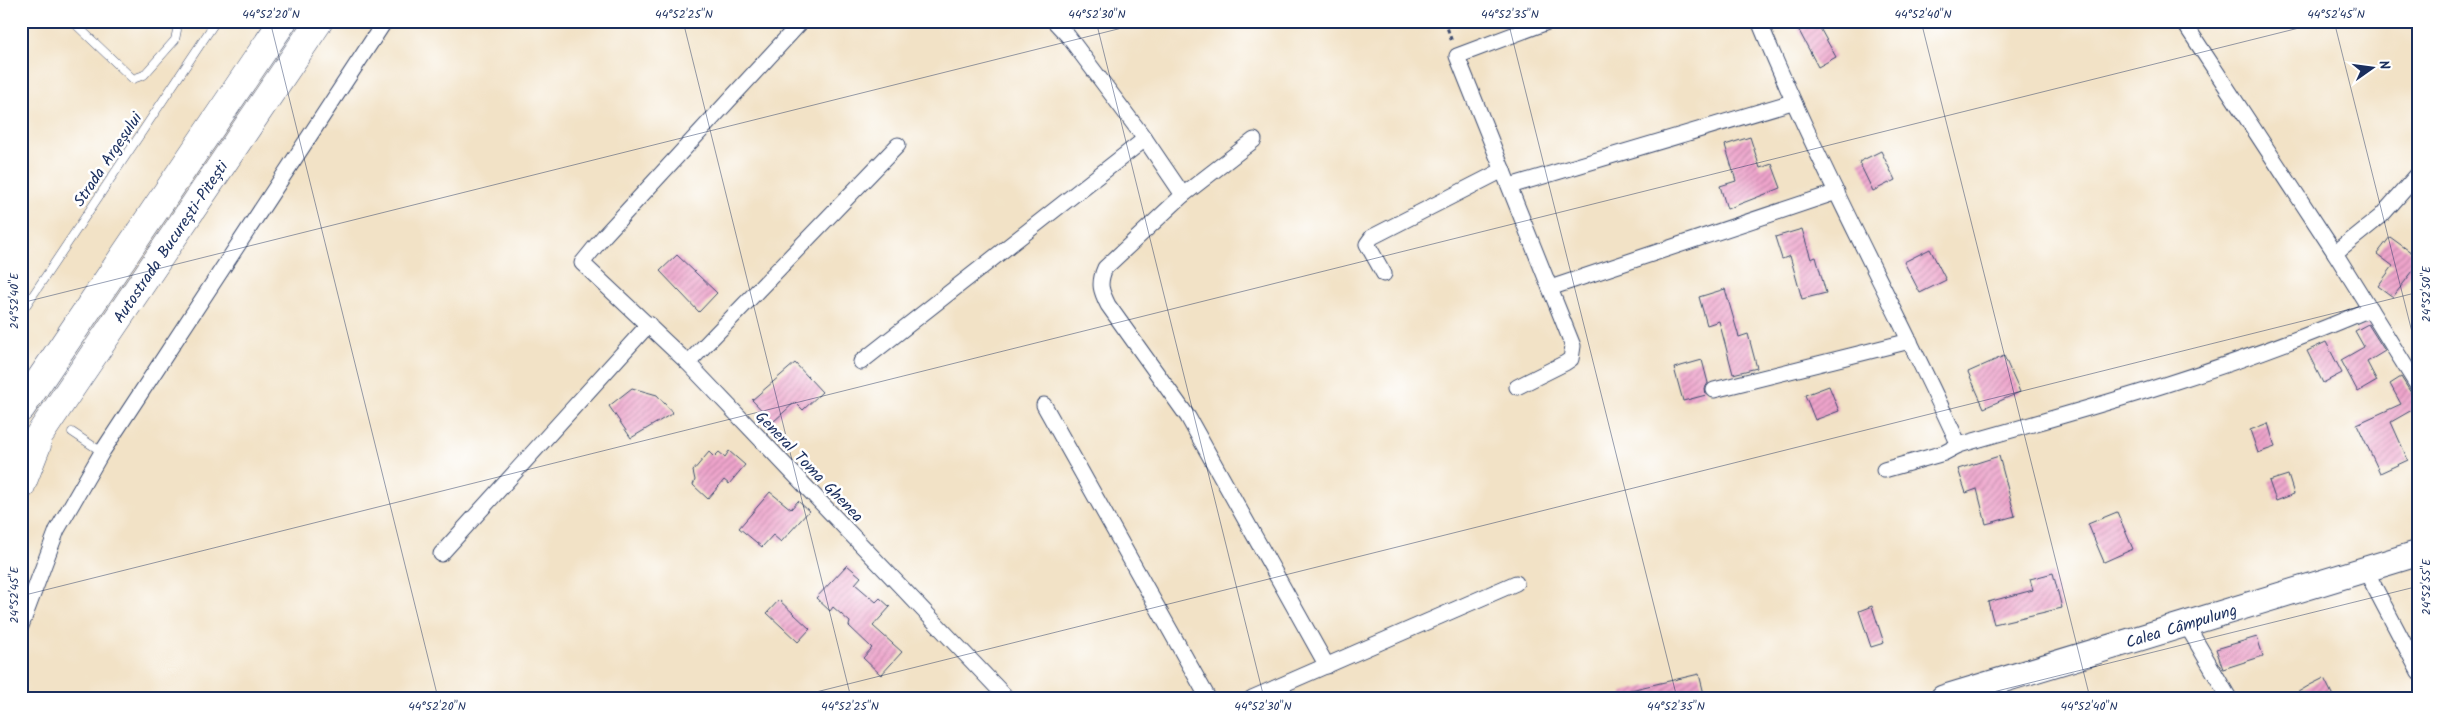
<svg xmlns="http://www.w3.org/2000/svg" width="2440" height="719" viewBox="0 0 2440 719" font-family="Kalam,sans-serif">
<style>
.building{fill:url(#building-hatch)}
.lines{fill:none;stroke-linecap:round;stroke-linejoin:round}
.service-casing{stroke:#3b4a6e;stroke-width:9}
.minor-casing{stroke:#3b4a6e;stroke-width:17}
.trunk-casing{stroke:#3b4a6e;stroke-width:27}
.motorway-casing{stroke:#3b4a6e;stroke-width:29}
.path{stroke:#3b4a6e;stroke-width:3;stroke-dasharray:4 4;stroke-linecap:butt}
.service{stroke:#fff;stroke-width:8}
.minor{stroke:#fff;stroke-width:15}
.trunk{stroke:#fff;stroke-width:25}
.motorway{stroke:#fff;stroke-width:28}
.ticks{fill:none;stroke:#1b2f5e;stroke-width:1;stroke-opacity:0.45}
.labels{text-anchor:middle;stroke-width:5;stroke-linejoin:round;paint-order:stroke}
.street-label{font-size:16px;fill:#1b2f5e;stroke:#fff}
.neatline{fill:none;stroke:#1b2f5e;stroke-width:2}
.ticks-label{font-size:12px;text-anchor:middle;fill:#1b2f5e}
</style>
<defs>
<pattern id="building-hatch" width="6" height="6" patternUnits="userSpaceOnUse" patternTransform="scale(1.25)"><rect width="6" height="6" fill="#eea4cb"/><path d="M-1 1l2-2M0 6l6-6M5 7l2-2" fill="none" stroke="#c086a8"/></pattern>
</defs>
<rect width="100%" height="100%" fill="#fff"/>
<filter id="ink" filterUnits="userSpaceOnUse"><feTurbulence type="fractalNoise" baseFrequency=".02" numOctaves="2"/><feDisplacementMap in="SourceGraphic" scale="10" xChannelSelector="R" yChannelSelector="G"/><feConvolveMatrix kernelMatrix="1 2 1 2 8 2 1 2 1" color-interpolation-filters="sRGB"/></filter>
<filter id="wash" filterUnits="userSpaceOnUse"><feTurbulence type="fractalNoise" baseFrequency=".0096" numOctaves="4" result="noise"/><feDisplacementMap in="SourceGraphic" scale="20" xChannelSelector="R" yChannelSelector="G"/><feGaussianBlur stdDeviation="1.12" result="paint"/><feColorMatrix in="noise" values="0 0 0 0 0 0 0 0 0 0 0 0 0 0 0 0 0 1.4 0 .05"/><feComposite in="paint" operator="in"/></filter>
<g filter="url(#wash)">
<rect width="100%" height="100%" fill="#f2e2c6"/>
<g id="blocks">
<g class="building">
<path d="M1794,21H1816L1836,57L1818,67Z"/>
<path d="M1750,137L1760,168L1772,164L1781,188L1727,209L1720,186L1736,181L1725,145Z"/>
<path d="M1881,151L1895,180L1873,191L1859,162Z"/>
<path d="M1802,229L1811,259L1816,257L1826,293L1802,299L1790,256L1782,259L1775,237Z"/>
<path d="M2390,237L2419,258V263L2393,297L2378,286L2393,266L2377,254Z"/>
<path d="M1930,249L1946,280L1920,293L1904,262Z"/>
<path d="M677,255L717,293L699,312L660,271Z"/>
<path d="M1725,289L1739,337L1748,334L1757,368L1733,374L1719,321L1707,325L1699,297Z"/>
<path d="M2368,324L2385,351L2367,362L2377,381L2358,392L2341,360L2364,347L2355,331Z"/>
<path d="M2326,342L2342,373L2323,383L2307,351Z"/>
<path d="M2004,356L2020,392L1984,408L1968,372Z"/>
<path d="M1702,360L1708,383L1705,388L1706,395L1683,401L1674,368Z"/>
<path d="M795,363L822,392L803,410L795,402L773,422L752,400Z"/>
<path d="M2401,377L2411,393L2419,397V406L2391,422L2408,460L2380,473L2357,424L2401,404L2390,384Z"/>
<path d="M1829,386L1839,411L1815,420L1805,395Z"/>
<path d="M632,388L657,395L673,413L631,438L609,406Z"/>
<path d="M2268,423L2275,447L2258,453L2250,430Z"/>
<path d="M729,451L745,465L729,484L724,480L708,499L693,485L695,480L693,471L709,452L714,457L719,452L725,457Z"/>
<path d="M1999,456L2015,516L1986,524L1977,489L1966,493L1958,469Z"/>
<path d="M2288,475L2294,494L2276,501L2269,481Z"/>
<path d="M770,492L791,509L798,501L809,511L781,542L773,535L762,547L739,528Z"/>
<path d="M2117,512L2133,549L2104,562L2088,524Z"/>
<path d="M847,565L861,577L855,584L876,602L880,598L890,607L873,626L902,652L881,675L863,658L872,648L849,626L850,622L833,607L830,611L816,598Z"/>
<path d="M2053,573L2062,608L1994,624L1988,602L2033,590L2030,579Z"/>
<path d="M779,600L810,629L798,642L767,613Z"/>
<path d="M1872,606L1884,643L1871,647L1859,611Z"/>
<path d="M2257,637L2263,656L2223,669L2216,649Z"/>
<path d="M1699,674L1705,698H1623L1622,692Z"/>
<path d="M2324,678L2334,698H2288L2310,685Z"/>
</g>
</g>
</g>
<g filter="url(#ink)">
<use href="#blocks" fill-opacity="0" stroke="#3b4a6e" stroke-width="1"/>
<g class="lines">
<defs>
<g id="service">
<path d="M72,21L133,79L144,75L175,40L177,30L173,21"/>
<path d="M21,313L216,21"/>
<path d="M72,432L102,452"/>
</g>
<g id="minor">
<path d="M802,21L604,236L582,263L688,363L1007,698"/>
<path d="M1054,21L1068,36L1145,139L1183,195L1105,268C1098,284 1101,291 1108,305L1188,417L1327,666"/>
<path d="M1759,21C1818,166 1894,303 1959,445C2098,406 2237,367 2370,309"/>
<path d="M2183,21L2335,253L2419,388"/>
<path d="M1510,186L1792,102"/>
<path d="M1183,195L1254,140"/>
<path d="M2335,253L2381,216L2419,173"/>
<path d="M1384,274L1367,244L1372,237L1503,170"/>
<path d="M1550,288L1837,192"/>
<path d="M861,362L1145,139"/>
<path d="M688,363L898,145"/>
<path d="M1517,387L1565,363L1571,359L1573,346L1457,56L1550,21"/>
<path d="M1714,390L1910,341"/>
<path d="M1044,405L1208,698"/>
<path d="M1884,470L1944,453L1959,445"/>
<path d="M441,554L649,324"/>
<path d="M2365,569L2419,672"/>
<path d="M2186,624L2229,698"/>
<path d="M21,626L57,530L102,452L385,21"/>
<path d="M1252,698L1516,583"/>
</g>
<g id="trunk">
<path id="s1" d="M1943,698L2419,553"/>
</g>
<g id="motorway">
<path d="M21,408L283,21"/>
<path id="s2" d="M21,462L319,21"/>
<path d="M21,486L37,445"/>
</g>
</defs>
<use href="#service" class="service-casing"/>
<use href="#minor" class="minor-casing"/>
<use href="#trunk" class="trunk-casing"/>
<use href="#motorway" class="motorway-casing"/>
<path class="path" d="M1445,21L1452,42"/>
<use href="#service" class="service"/>
<use href="#minor" class="minor"/>
<use href="#trunk" class="trunk"/>
<use href="#motorway" class="motorway"/>
</g>
</g>
<path class="ticks" d="M270,21L438,698M683,21L851,698M1096,21L1264,698M1508,21L1677,698M1921,21L2090,698M2334,21L2419,360M21,303L1150,21M21,596L2327,21M21,680L26,698M792,698L2419,292M1969,698L2419,586"/>
<g class="labels">
<g class="street-label">
<text transform="translate(107 159) rotate(-56)" y="6">Strada Argeșului</text>
<text dy="6" stroke="none"><textPath href="#s2" startOffset="266">Autostrada București-Pitești</textPath></text>
<text transform="translate(810 466) rotate(46)" y="6">General Toma Ghenea</text>
<text dy="6" stroke="none"><textPath href="#s1" startOffset="249">Calea Câmpulung</textPath></text>
</g>
</g>
<rect width="2440" height="719" fill="none" stroke="#fff" stroke-width="55"/>
<g transform="translate(2372 68) rotate(76)" stroke="#ffffff" stroke-width="4" paint-order="stroke">
<path d="M0-4L9 19L0 12L-9 19Z" fill="#1b2f5e"/>
<text y="-8" font-size="14" font-weight="bold" text-anchor="middle" fill="#1b2f5e">N</text>
</g>
<rect x="28" y="28" width="2384" height="664" class="neatline"/>
<g class="ticks-label">
<text x="271" y="18">44°52'20"N</text>
<text x="684" y="18">44°52'25"N</text>
<text x="1097" y="18">44°52'30"N</text>
<text x="1510" y="18">44°52'35"N</text>
<text x="1923" y="18">44°52'40"N</text>
<text x="2336" y="18">44°52'45"N</text>
<text transform="translate(2426 294) rotate(-90)" y="4">24°52'50"E</text>
<text transform="translate(14 301) rotate(-90)" y="4">24°52'40"E</text>
<text transform="translate(2426 587) rotate(-90)" y="4">24°52'55"E</text>
<text transform="translate(14 595) rotate(-90)" y="4">24°52'45"E</text>
<text x="437" y="710">44°52'20"N</text>
<text x="850" y="710">44°52'25"N</text>
<text x="1263" y="710">44°52'30"N</text>
<text x="1676" y="710">44°52'35"N</text>
<text x="2089" y="710">44°52'40"N</text>
</g>
</svg>
